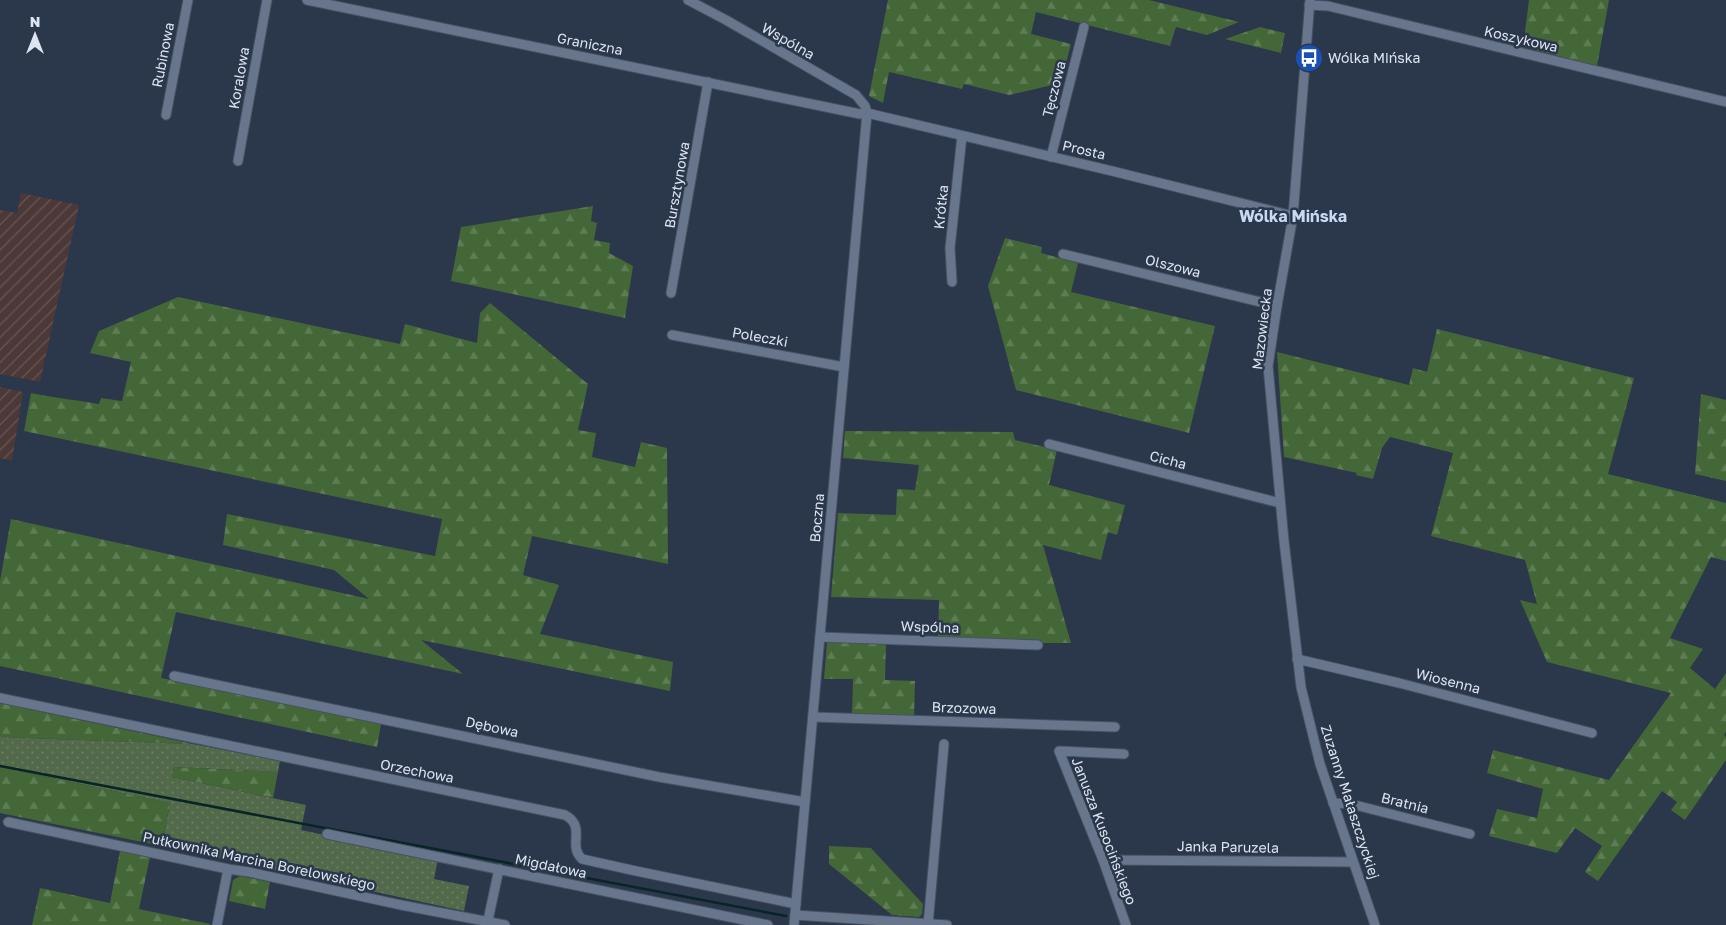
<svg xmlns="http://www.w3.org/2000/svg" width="1726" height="925" viewBox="0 0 1726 925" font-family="'Golos Text',sans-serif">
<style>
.industrial{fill:url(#industrial-furrows)}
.grass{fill:url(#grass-dots)}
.forest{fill:url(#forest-firs)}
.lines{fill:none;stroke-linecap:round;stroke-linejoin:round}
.stream{stroke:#082426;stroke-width:2.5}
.minor-casing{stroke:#485262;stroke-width:11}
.minor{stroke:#68768d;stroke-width:9}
.labels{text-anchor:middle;stroke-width:5;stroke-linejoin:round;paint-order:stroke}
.street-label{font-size:14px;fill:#dde5f2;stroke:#2b374a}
.poi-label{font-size:14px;fill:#dde5f2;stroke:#2b374a;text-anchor:start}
.quarter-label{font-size:16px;font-weight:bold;fill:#c9d9f2;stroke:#2b374a}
</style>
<defs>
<pattern id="industrial-furrows" width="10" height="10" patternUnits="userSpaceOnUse" patternTransform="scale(1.25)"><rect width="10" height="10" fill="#4d3838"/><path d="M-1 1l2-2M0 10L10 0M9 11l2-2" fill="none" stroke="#655"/></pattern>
<pattern id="grass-dots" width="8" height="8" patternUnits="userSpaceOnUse" patternTransform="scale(1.25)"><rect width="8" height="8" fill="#52694a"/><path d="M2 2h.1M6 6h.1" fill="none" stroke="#6a7e65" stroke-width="1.8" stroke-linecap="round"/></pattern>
<pattern id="forest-firs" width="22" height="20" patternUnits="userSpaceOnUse" patternTransform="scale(1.25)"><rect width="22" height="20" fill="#446737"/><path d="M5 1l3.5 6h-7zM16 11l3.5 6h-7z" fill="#5f7d54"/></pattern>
</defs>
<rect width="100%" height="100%" fill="#2b374a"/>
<g class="industrial">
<path d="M21,193L79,205L40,382L0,374V210L17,213Z"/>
<path d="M0,387L23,392L12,461L0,458Z"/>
</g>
<path class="grass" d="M0,737L193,744L280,761L278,772L174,767L172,777L306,805L301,830L438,859L434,879L469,886L464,911L162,846L170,803L0,767Z"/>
<g class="forest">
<path d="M888,0H1149L1239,22L1207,35L1176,27L1170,46L1036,12L1031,34L1071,44L1061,83L1009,95L964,84L962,89L889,72L883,103L869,96Z"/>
<path d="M1529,0H1609L1597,66L1523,47Z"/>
<path d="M1260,27L1285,33L1281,53L1225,39Z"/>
<path d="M593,206L591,221L597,223L594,240L610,243L609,253L633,266L625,318L451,281L461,227Z"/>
<path d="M1005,238L1042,247L1041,253L1078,263L1071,292L1215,326L1189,433L1016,390L988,286Z"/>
<path d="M178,297L400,344L405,324L477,343L480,313L490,303L588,384L578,430L596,433L592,457L635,467L641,442L667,448L668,564L532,536L523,575L559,585L540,634L673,662L670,691L421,640L463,674L176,612L161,678L381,724L377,747L0,666V581L11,519L369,599L334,570L223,545L227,514L435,556L442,519L24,431L31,393C54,398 76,400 99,404L101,398L122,401L131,362L90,353L99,331Z"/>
<path d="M1437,329L1634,378L1608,474L1726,503V561L1711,557L1670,638L1703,649L1690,668L1715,689L1726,673V732L1724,735L1726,737V760L1685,820L1671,810L1677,802L1662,791L1598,881L1585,872L1602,846L1575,828L1557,853L1489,836L1497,809L1537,818L1543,789L1487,773L1493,750L1609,780L1671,693L1547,662L1520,600L1537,604L1525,560L1431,536L1453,453L1390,437L1382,448L1373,479L1356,475L1357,473L1284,457L1277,352L1409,385L1413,368L1427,372Z"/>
<path d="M1701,394L1726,400V481L1695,474Z"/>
<path d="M845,431L1013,432L1015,440L1057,450L1049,485L1125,505L1117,535L1108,532L1101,560L1043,545L1071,643H1041V640L938,637L939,600L831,597L838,513L896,515L897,489L915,490L919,465L843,458Z"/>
<path d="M827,642L886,644L885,680L915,681L914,716L852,715L853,679H824Z"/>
<path d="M0,703L193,744L0,737Z"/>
<path d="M0,767L170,803L162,846L0,813Z"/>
<path d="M174,767L278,772L273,798L172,777Z"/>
<path d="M829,846L871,848L923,904L922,914L919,917L892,915L829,864Z"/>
<path d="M120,851L150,857L139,909L210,924V925H32L40,888L110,903Z"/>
<path d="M240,876L270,882L265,909L229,901L233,880Z"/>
</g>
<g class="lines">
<path class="stream" d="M0,766L786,916"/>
<defs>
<g id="minor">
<path d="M307,0L860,114L867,113L1112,171L1293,216"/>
<path d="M688,0L726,20L856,95L865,106L867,113L794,925"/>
<path d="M1310,0L1293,216L1277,306L1268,366L1284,541L1301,687L1320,764L1375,925"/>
<path d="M1309,5L1328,6L1726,102"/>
<path d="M166,115L188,0"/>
<path d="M1051,157L1084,27"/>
<path d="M238,161L267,0"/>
<path d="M1063,254L1277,306"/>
<path d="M952,282L950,248L962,136"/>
<path d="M671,293L708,82"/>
<path d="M672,335L844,367"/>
<path d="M1049,444L1280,503"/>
<path d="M820,637L1038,645"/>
<path d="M1297,659L1399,683L1592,733"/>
<path d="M174,676L659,777L805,802"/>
<path d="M0,698L565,815C587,827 567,845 582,859L636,871L796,904"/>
<path d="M813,717L1115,727"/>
<path d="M1124,754L1059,751L1103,860L1126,925"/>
<path d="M1333,803L1351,804L1470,834"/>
<path d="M8,822L228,869L249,872L401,905L505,925"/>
<path d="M327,834L768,925"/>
<path d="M1103,860L1353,862"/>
<path d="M795,915L947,925"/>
<path d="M217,925L228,869"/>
<path d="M487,925L499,869"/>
<path d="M928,925L944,744"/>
</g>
</defs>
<use href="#minor" class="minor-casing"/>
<use href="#minor" class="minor"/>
</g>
<defs>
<symbol id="bus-disc" viewBox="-11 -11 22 22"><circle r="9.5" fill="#1a4fb4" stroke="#2b374a"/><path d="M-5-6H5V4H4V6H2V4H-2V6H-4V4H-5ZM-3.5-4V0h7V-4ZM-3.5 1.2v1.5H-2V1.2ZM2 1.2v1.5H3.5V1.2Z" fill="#fff"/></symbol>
</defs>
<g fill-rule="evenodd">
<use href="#bus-disc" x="1293" y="42" width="32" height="32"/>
</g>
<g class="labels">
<g class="street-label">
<text transform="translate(1521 39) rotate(13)" y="5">Koszykowa</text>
<text transform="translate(788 41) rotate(30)" y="5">Wspólna</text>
<text transform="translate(590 44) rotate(11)" y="5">Graniczna</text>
<text transform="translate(163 55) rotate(-79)" y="5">Rubinowa</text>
<text transform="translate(239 78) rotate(-80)" y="5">Koralowa</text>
<text transform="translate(1054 89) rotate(-76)" y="5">Tęczowa</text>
<text transform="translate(1084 150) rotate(13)" y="5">Prosta</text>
<text transform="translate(677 185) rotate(-80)" y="5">Bursztynowa</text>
<text transform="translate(941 207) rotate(-84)" y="5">Krótka</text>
<text transform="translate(1173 266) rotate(14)" y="5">Olszowa</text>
<text transform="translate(1262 329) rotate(-83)" y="5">Mazowiecka</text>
<text transform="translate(760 337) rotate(10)" y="5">Poleczki</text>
<text transform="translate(1168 460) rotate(14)" y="5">Cicha</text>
<text transform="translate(817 518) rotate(-85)" y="5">Boczna</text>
<text transform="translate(930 627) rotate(2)" y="5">Wspólna</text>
<text transform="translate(1448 681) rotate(14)" y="5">Wiosenna</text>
<text transform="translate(964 708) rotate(2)" y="5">Brzozowa</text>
<text transform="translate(492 727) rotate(12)" y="5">Dębowa</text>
<text transform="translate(417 771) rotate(11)" y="5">Orzechowa</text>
<text transform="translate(1350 802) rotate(72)" y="5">Zuzanny Małaszczyckiej</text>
<text transform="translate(1405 803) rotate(14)" y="5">Bratnia</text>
<text transform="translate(1104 831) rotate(69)" y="5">Janusza Kusocińskiego</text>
<text transform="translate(1228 847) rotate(1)" y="5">Janka Paruzela</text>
<text transform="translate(259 861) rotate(12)" y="5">Pułkownika Marcina Borelowskiego</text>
<text transform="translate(551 866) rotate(12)" y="5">Migdałowa</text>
</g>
<g class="poi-label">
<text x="1328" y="63">Wólka Mińska</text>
</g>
<g class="quarter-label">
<text x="1293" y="222">Wólka Mińska</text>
</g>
</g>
<g transform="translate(35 35)" stroke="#2b374a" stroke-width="4" paint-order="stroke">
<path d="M0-4L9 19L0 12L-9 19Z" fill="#dde5f2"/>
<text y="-8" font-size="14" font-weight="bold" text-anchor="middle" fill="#dde5f2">N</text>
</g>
</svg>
